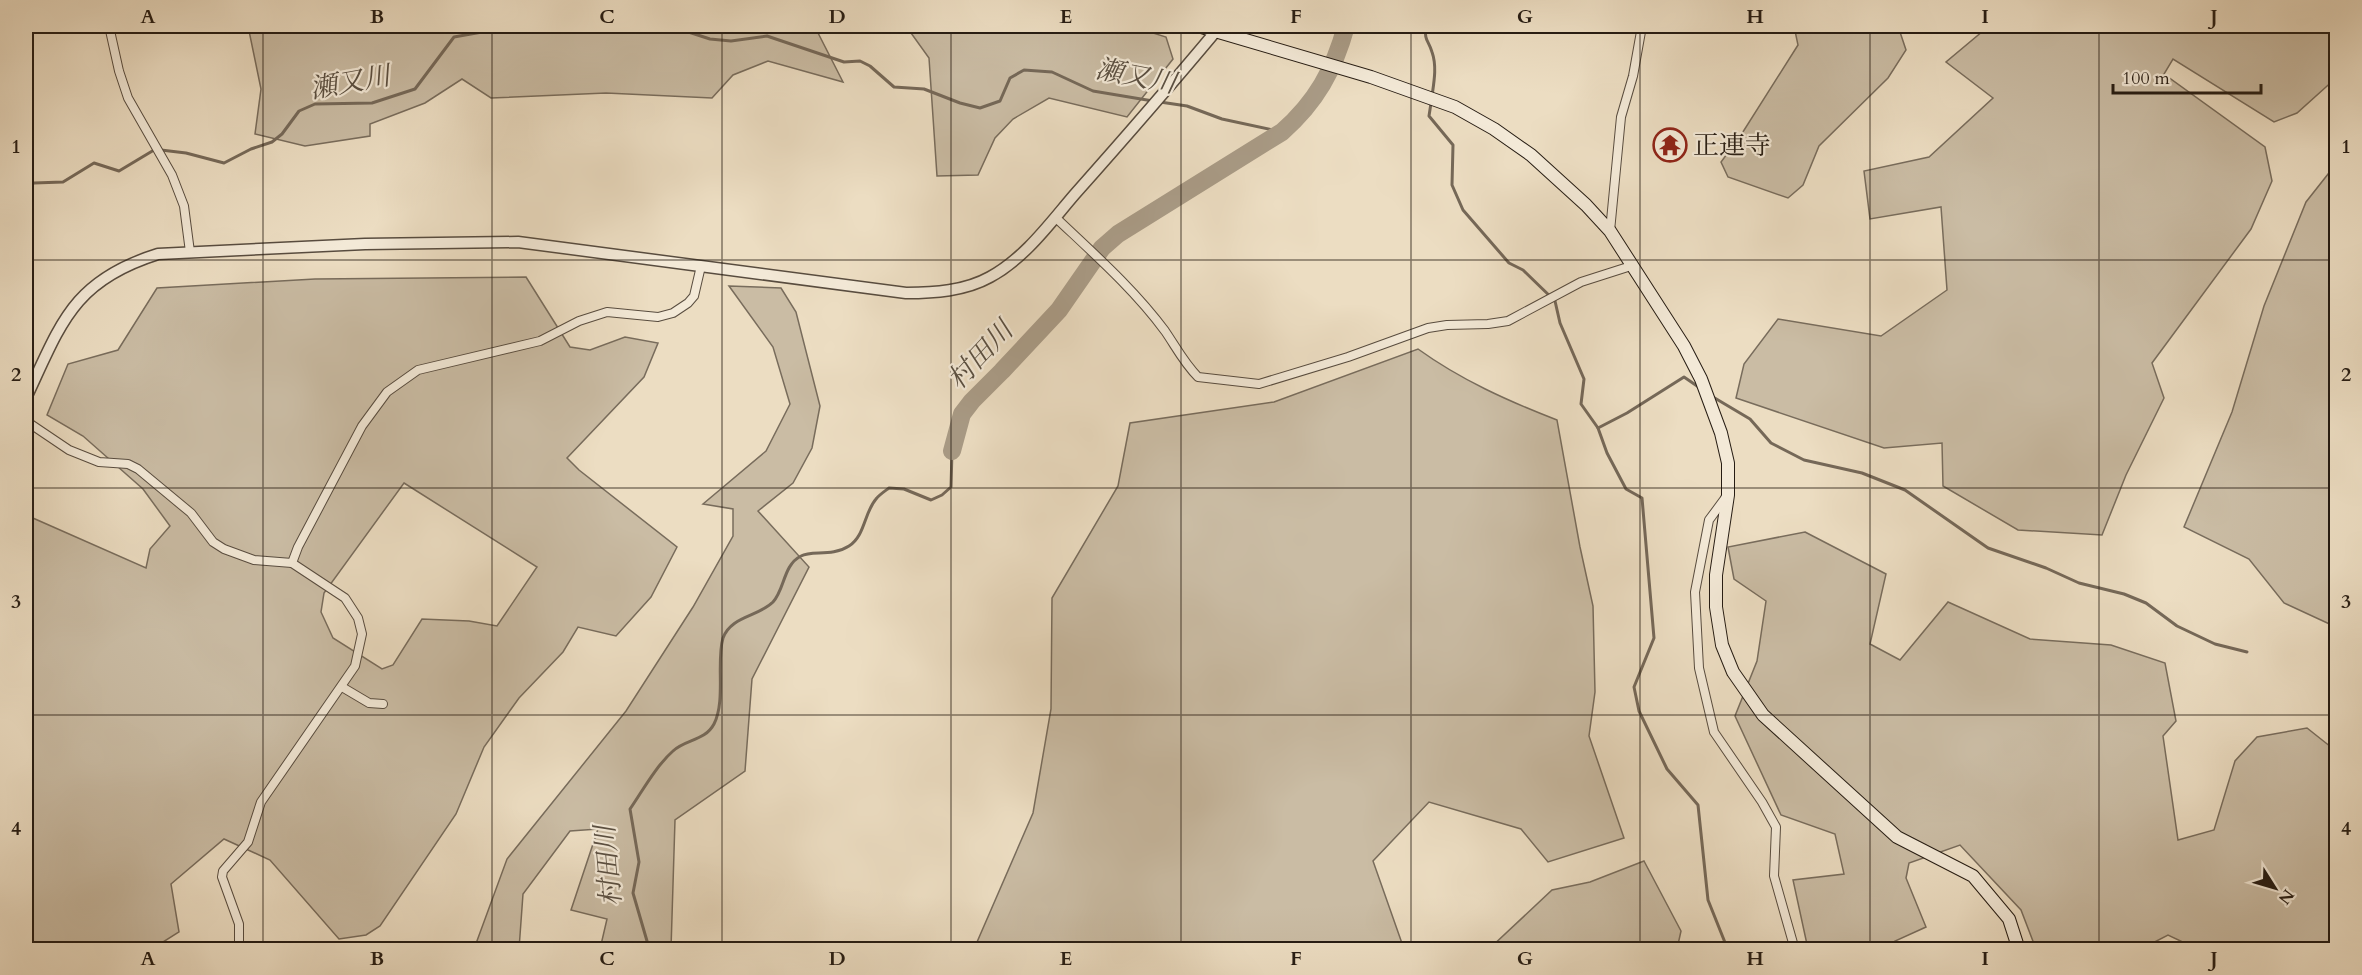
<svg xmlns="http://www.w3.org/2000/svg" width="2362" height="975" viewBox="0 0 2362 975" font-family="Cardo,'Noto Serif JP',serif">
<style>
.green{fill:#cabca4;stroke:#786c5c;stroke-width:1.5;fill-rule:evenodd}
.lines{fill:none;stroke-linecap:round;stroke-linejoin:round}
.stream{stroke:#756858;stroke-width:3}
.river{stroke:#a99b86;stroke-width:18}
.minor-casing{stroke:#584c3f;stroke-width:10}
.tertiary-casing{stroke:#584c3f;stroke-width:13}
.secondary-casing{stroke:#261c13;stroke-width:14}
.minor{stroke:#f3e9d7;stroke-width:8}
.tertiary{stroke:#f3e9d7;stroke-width:10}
.secondary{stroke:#f3e9d7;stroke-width:12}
.grid{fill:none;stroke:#261c13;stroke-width:1.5;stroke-opacity:0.55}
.labels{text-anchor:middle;stroke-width:4.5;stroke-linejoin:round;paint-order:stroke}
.poi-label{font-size:26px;fill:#261c13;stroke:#f3e9d7;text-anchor:start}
.water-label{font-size:27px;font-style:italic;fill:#5a4f41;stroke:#f3e9d7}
.neatline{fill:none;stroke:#261c13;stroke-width:2}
.grid-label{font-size:20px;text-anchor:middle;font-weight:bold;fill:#261c13}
</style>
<rect width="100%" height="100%" fill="#ecddc2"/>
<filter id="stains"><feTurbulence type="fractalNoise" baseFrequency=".00333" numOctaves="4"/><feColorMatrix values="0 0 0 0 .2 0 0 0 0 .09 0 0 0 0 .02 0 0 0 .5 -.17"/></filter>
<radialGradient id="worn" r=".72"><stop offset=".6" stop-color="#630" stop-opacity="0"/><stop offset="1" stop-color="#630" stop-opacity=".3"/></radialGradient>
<g class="green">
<path d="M248,26H812L816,29L843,82L768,61L733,75L712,98L606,93L491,98L462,79L425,103L370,124V136L305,146L255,134L261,89Z"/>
<path d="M906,26H1131L1166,37L1173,59L1127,117L1049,98L1013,119L995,138L978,175L937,176L929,58Z"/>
<path d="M1794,26H1898L1906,50L1888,78L1819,146L1803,185L1788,198L1728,177L1721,162L1741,135L1798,45Z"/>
<path d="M1989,26H2336V78L2297,113L2274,122L2173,59L2164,74L2265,147L2272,181L2251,229L2152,363L2164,398L2126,475L2102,535L2018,530L1943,486L1942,443L1884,448L1736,398L1744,364L1778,319L1881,336L1947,290L1941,207L1870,219L1864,171L1929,157L1993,98L1946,62Z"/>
<path d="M2336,164V627L2284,603L2249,559L2184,527L2232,412L2264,306L2306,202Z"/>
<path d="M526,277L570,347L590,350L625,337L658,343L644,377L567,458L579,470L677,547L651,597L616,636L578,627L563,652L519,698L484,747L456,814L380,926L366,935L339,939L270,860L224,839L171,884L179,932L152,949H26V515L146,568L150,549L170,526L143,489L83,436L47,415L68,364L118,350L157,288L315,279ZM404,483L537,567L497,626L469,621L422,619L393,665L382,669L333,638L321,612L324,593Z"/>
<path d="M729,286L781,288L796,312L820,406L812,448L793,483L758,511L809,567L752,679L745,771L675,820L671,949H600L607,919L571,910L598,829L570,831L523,894L519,949H474L507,859L626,711L693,607L733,536V509L703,504L766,451L790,404L773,347Z"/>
<path d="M1418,349C1461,380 1508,401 1557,420L1580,547L1593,606L1595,692L1589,736L1624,838L1548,862L1521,829L1429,802L1373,861L1404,949H974L1033,813L1051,709L1052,598L1118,486L1130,423L1274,402Z"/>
<path d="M1805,532L1886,574L1870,644L1900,660L1948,602L2030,639L2111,645L2165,663L2176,721L2163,736L2178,840L2214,830L2235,761L2257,737L2307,728L2336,751V949H2187V944L2168,935L2141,949H2036L2021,910L1960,845L1909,863L1906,878L1926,927L1895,941L1899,949H1808L1793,880L1844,874L1835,834L1781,815L1735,716L1757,661L1766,601L1734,579L1728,547Z"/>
<path d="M1644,861L1681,931L1677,949H1489L1552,890L1590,882Z"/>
</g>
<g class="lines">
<g class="stream">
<path d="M622,26L673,27L710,39L731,41L767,36L844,62L860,61L870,66L894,87L924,89L960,103L980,108L1000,101L1010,78L1024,70L1052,72L1093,91L1153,101"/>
<path d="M1426,26C1424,41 1428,39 1432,52C1437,66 1434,82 1432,96"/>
<path d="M1160,102L1187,106L1222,119L1282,132"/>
<path d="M1431,103L1429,116L1453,145L1452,185L1463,210L1509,263L1523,270L1555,301L1560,323L1584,379L1581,404L1598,428L1607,453L1626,489L1642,498L1654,638L1634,687L1639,711L1667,769L1698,805L1708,900L1728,950"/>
<path d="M161,150L186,153L224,163L251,149L272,142L282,134L299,111L315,104L372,103L415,89L454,37L499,29L506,26"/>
<path d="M26,186L34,183L63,182L94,163L119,171L154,150"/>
<path d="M1713,397L1750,419L1771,443L1804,460L1862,473L1905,490L1988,548L2046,568L2079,583L2124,594L2146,603L2177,626L2215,644L2247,652"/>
<path d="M1598,428L1627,413L1684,377L1700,388"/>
<path d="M643,950L647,941L633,893L639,862L630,809C643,790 656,766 673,751C686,739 705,741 714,724C726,701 716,661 723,638C731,616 758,617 773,602C785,589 783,565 801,556C812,550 832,557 849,546C865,536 864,513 876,499C879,495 885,491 889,488L904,489L931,500L942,495L951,487L952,451"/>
</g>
<path class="river" d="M952,451L962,414L972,401L1002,371L1059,310L1102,248L1118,234L1282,132C1316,102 1334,70 1346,26"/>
<defs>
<g id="minor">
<path d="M109,26L119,71L128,98L172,175L184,206L190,252"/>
<path d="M1055,217C1093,253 1134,289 1165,331C1176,347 1184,363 1198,377L1259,384L1348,357L1428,328L1447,325L1488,324L1508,321L1581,282L1631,266"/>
<path d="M1610,231L1621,117L1633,76L1642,26"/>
<path d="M26,421L69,450L99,462L128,464L138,469L191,513L213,542L224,549L254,560L292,563L345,598L358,618L362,634L355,666L261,802L248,842L223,871L222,877L239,924V950"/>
<path d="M1726,497L1709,520L1695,592L1699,668L1714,732L1762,802L1776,827L1774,876L1795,950"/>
<path d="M292,563L298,547L362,426L387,392L418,370L540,341L579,321L607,312L658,317L673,313L688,303L694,296L701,266"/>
<path d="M342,687L369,703L383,704"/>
</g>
<path id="tertiary" d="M26,398C61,324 72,281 158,254L365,244L518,242L906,293C934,293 965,291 990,277C1025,258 1050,223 1075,194C1123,140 1170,86 1216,31"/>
<path id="secondary" d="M1198,26L1371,77L1455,107L1494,129L1531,155L1586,205L1610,231L1684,346L1701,379L1721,433L1728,463V495L1716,575V607L1722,645L1733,672L1763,715L1897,837L1973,876L2009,919L2019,950"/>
</defs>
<use href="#minor" class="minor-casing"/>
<use href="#tertiary" class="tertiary-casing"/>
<use href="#secondary" class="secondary-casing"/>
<use href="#minor" class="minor"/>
<use href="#tertiary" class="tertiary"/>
<use href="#secondary" class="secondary"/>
</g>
<path class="grid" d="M263,26V950M492,26V950M722,26V950M951,26V950M1181,26V950M1411,26V950M1640,26V950M1870,26V950M2099,26V950M26,260H2336M26,488H2336M26,715H2336"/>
<defs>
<symbol id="temple-ring" viewBox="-11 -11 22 22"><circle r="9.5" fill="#f3e9d7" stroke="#8f2418" stroke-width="1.5"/><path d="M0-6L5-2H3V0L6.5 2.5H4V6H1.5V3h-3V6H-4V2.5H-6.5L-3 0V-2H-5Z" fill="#8f2418"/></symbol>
</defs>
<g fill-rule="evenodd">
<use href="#temple-ring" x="1651" y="126" width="38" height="38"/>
</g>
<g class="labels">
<g class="poi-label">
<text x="1693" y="154">正連寺</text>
</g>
<g class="water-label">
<text transform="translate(1136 76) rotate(11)" y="9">瀬又川</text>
<text transform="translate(350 82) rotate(-10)" y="9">瀬又川</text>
<text transform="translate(980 355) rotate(-47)" y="9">村田川</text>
<text transform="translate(608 866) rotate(-95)" y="9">村田川</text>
</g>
</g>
<rect width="2362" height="975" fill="none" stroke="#ecddc2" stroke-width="66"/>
<g transform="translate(2275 888) rotate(127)" stroke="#f3e9d7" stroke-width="4.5" paint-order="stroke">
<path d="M0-4.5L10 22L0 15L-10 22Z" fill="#261c13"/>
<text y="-9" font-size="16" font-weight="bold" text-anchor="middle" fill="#261c13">N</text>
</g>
<path d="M2113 84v9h148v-9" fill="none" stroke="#261c13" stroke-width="3"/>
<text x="2122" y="84" font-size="18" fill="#261c13" stroke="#f3e9d7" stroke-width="4.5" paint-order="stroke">100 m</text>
<rect x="33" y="33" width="2296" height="909" class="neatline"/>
<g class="grid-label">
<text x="148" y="23">A</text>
<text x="377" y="23">B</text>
<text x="607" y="23">C</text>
<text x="837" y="23">D</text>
<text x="1066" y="23">E</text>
<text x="1296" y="23">F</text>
<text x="1525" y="23">G</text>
<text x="1755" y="23">H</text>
<text x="1985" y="23">I</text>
<text x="2214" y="23">J</text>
<text x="16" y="153">1</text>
<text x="2346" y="153">1</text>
<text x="16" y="381">2</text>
<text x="2346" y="381">2</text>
<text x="16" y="608">3</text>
<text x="2346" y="608">3</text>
<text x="16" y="835">4</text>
<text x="2346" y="835">4</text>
<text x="148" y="965">A</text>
<text x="377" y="965">B</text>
<text x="607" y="965">C</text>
<text x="837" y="965">D</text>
<text x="1066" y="965">E</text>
<text x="1296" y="965">F</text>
<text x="1525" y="965">G</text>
<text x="1755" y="965">H</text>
<text x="1985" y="965">I</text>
<text x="2214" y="965">J</text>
</g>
<rect width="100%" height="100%" filter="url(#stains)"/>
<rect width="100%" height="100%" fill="url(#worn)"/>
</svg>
